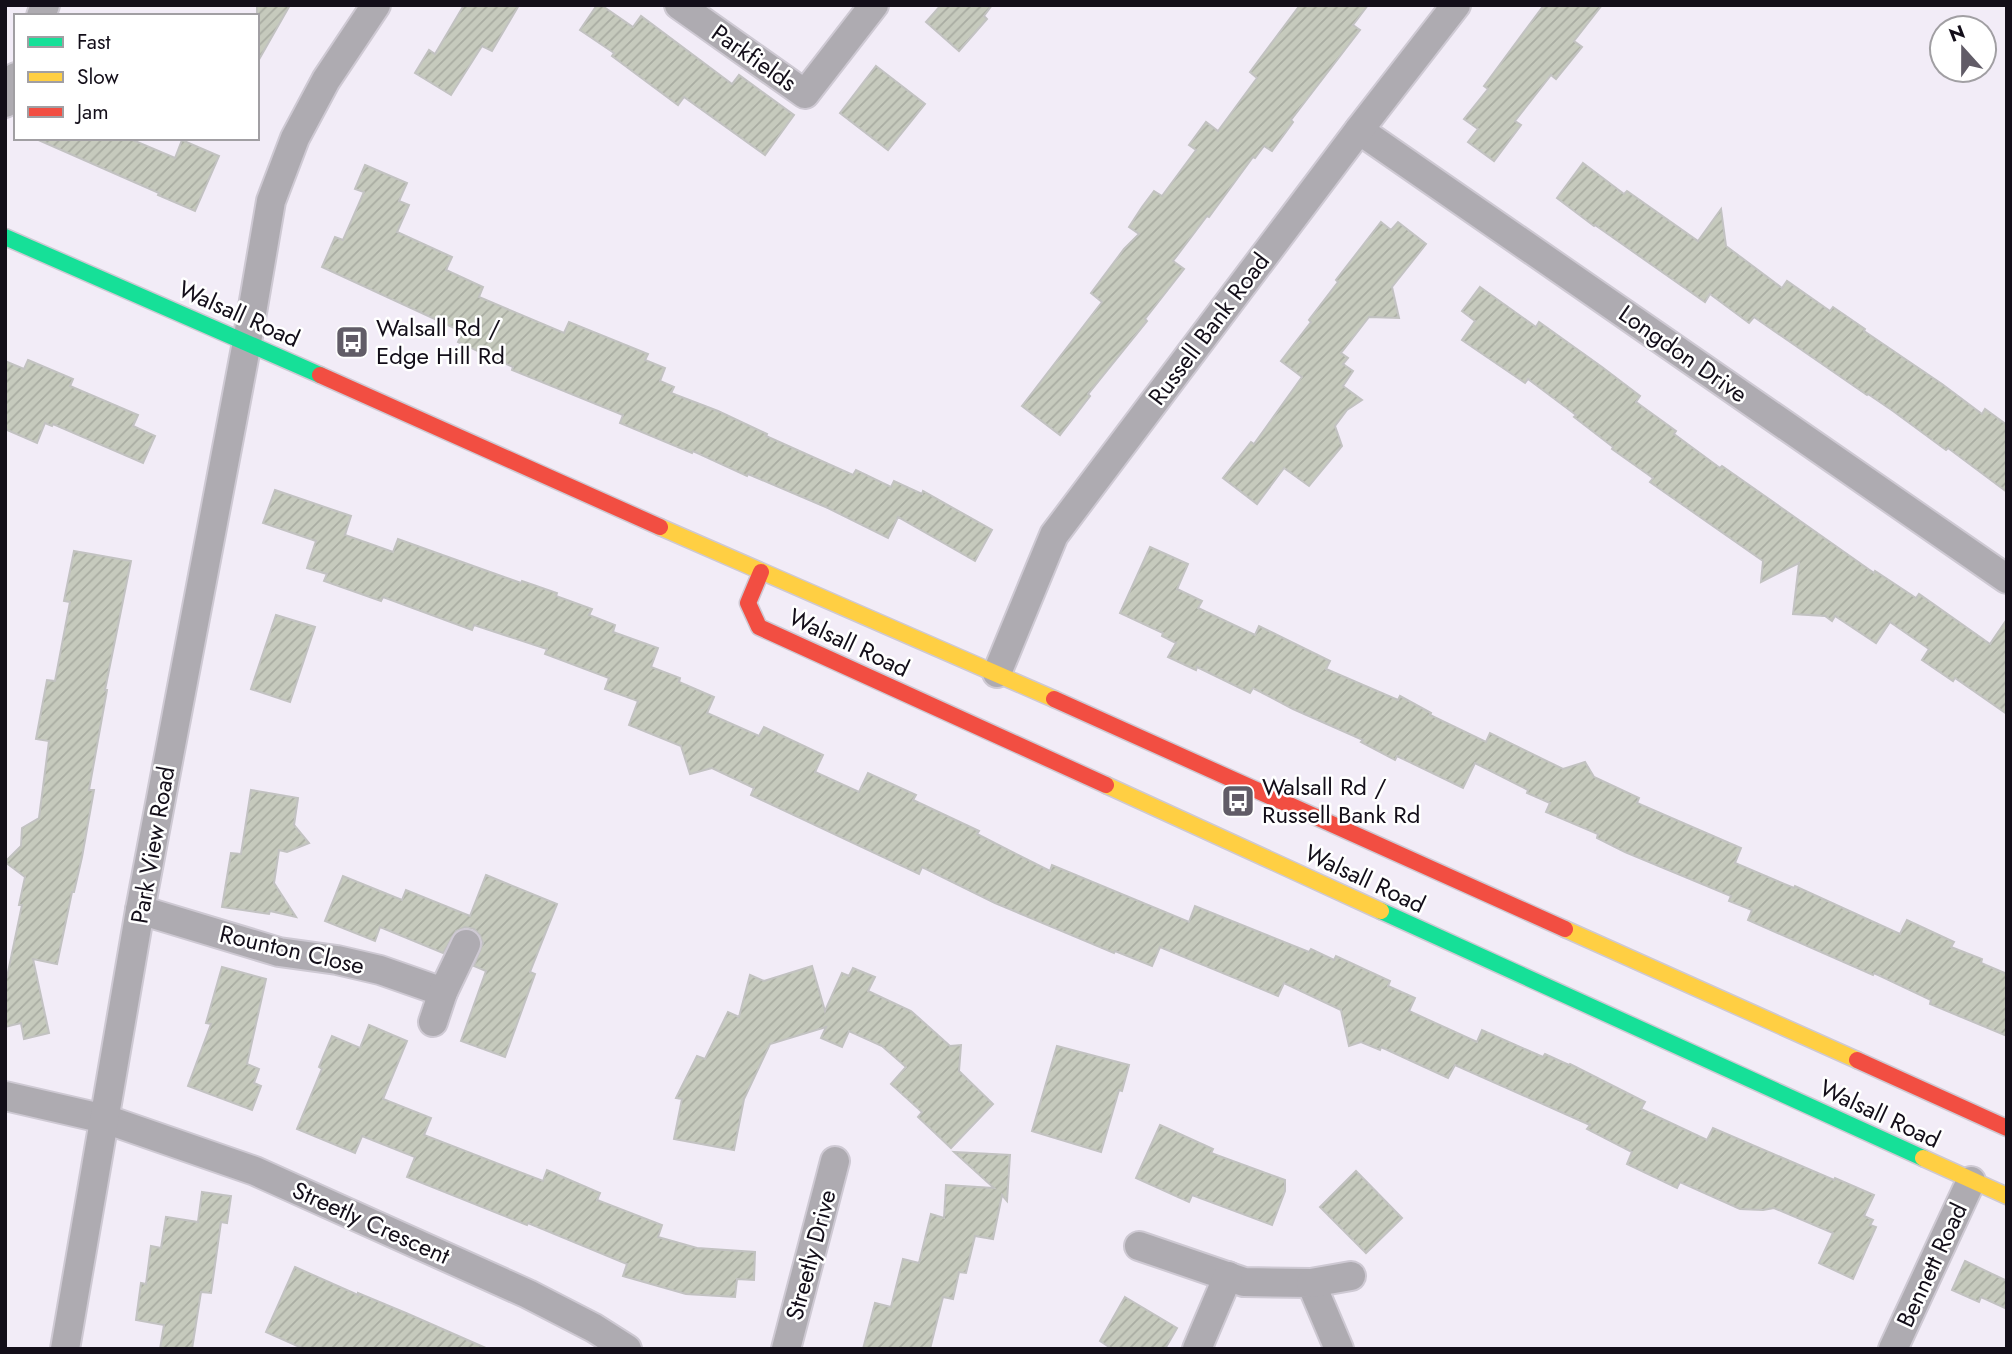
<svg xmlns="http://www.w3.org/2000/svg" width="2012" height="1354" viewBox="0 0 2012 1354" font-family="Jost,sans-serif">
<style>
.building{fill:url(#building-hatch);stroke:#c2c2c1;stroke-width:2}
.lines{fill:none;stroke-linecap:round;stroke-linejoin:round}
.street-casing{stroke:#cec9d3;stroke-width:32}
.fast-casing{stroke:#cec9d3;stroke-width:19}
.slow-casing{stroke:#cec9d3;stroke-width:19}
.jam-casing{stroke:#cec9d3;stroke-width:19}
.street{stroke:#aeabb1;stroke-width:28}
.fast{stroke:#16e098;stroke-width:16}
.slow{stroke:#ffcf43;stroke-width:16}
.jam{stroke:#f24e42;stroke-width:16}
.labels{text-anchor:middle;stroke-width:5;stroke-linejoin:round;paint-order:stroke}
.street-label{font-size:24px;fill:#130e19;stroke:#fff}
.poi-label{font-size:24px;fill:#130e19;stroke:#fff;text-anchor:start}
</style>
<defs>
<pattern id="building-hatch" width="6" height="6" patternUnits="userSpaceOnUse" patternTransform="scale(1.75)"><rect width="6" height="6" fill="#c6cabd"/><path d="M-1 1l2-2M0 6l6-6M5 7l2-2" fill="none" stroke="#a9aca2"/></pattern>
</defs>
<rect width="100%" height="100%" fill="#f2ecf7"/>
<g class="building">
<path d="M257,5H290L257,63Z"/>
<path d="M464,5H519L492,51L482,46L451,95L415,73L429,50L435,54Z"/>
<path d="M597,5H601L633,27L641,16L732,84L739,75L794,115L765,155L684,97L678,105L612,56L614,53L580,30Z"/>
<path d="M941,5H992L984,16L987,19L959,51L926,22Z"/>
<path d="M1300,5H1368L1353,25L1360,30L1291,120L1293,122L1272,151L1264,146L1255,158L1253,157L1209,217L1207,216L1173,261L1184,269L1145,319L1147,321L1088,394L1090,396L1060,435L1022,406L1102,302L1091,293L1124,249L1139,234L1129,227L1142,207L1154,191L1162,196L1196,150L1189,145L1206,122L1218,131L1257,78L1250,72Z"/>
<path d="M1544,5H1602L1574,41L1582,47L1556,79L1551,75L1515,121L1521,125L1494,161L1468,142L1478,129L1464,119L1488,89L1484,86Z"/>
<path d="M876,66L925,104L888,150L840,113Z"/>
<path d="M34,138H128L175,158L182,140L219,156L195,211L158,195L159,193Z"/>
<path d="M1583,163L1624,194L1627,191L1698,241L1721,209L1726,246L1782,288L1787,281L1830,311L1833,307L1865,329L1864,331L1942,384L1982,414L1985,409L2007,425V492L1948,448L1946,450L1893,411L1868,394L1867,395L1754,317L1749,323L1710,294L1705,302L1595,225L1594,226L1557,198Z"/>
<path d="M365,165L407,183L399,201L409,205L397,232L452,257L446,270L483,287L479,297L564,333L569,322L648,354L645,360L665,368L660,381L674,387L671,393L718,411L767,434L766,436L853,475L856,470L891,487L894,481L922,494L923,491L992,530L975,561L898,517L888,538L828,508L748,474L747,476L693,451L692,453L620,423L623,415L512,370L513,367L458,342L463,332L322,267L335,237L343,240L364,192L355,189Z"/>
<path d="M1381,222L1391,230L1398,222L1426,244L1392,287L1399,318L1369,317L1341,353L1348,358L1343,364L1353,371L1343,386L1362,400L1347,410L1335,426L1342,446L1309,486L1284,468L1257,504L1223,478L1251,442L1254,444L1302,377L1281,361L1311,322L1309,320L1338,282L1336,280Z"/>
<path d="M1480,287L1536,327L1539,322L1602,367L1640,396L1636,402L1676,431L1674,434L1720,468L1722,466L1874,573L1875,571L1916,598L1919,594L1990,644L2007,619V714L1955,678L1953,681L1922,660L1929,649L1890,622L1876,643L1835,616L1832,621L1825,616L1793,614L1799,563L1761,582L1763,561L1650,482L1653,478L1612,449L1613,447L1574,417L1576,415L1528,379L1525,383L1462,340L1475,321L1462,311Z"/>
<path d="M28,360L73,379L70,386L138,415L133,426L155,436L143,463L53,424L52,426L45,423L37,443L5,429V361L24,369Z"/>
<path d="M275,490L351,516L345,535L393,552L398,539L521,583L522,581L557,593L556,596L592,609L589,615L615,625L613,632L658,648L651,667L680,678L679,682L714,697L707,713L759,736L764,727L823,755L815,772L859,792L868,773L916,795L913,800L979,831L977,834L1050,871L1052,865L1189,922L1195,906L1309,952L1311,949L1334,960L1336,956L1390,981L1388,986L1415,998L1409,1011L1477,1042L1482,1030L1543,1057L1545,1054L1569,1065L1570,1064L1645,1102L1641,1109L1707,1140L1713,1128L1834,1180L1835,1178L1874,1195L1864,1216L1873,1220L1870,1225L1876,1227L1853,1279L1819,1263L1833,1233L1774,1208L1763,1210L1740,1209L1680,1182L1677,1188L1627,1164L1632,1152L1587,1129L1590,1125L1455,1065L1448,1078L1381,1047L1380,1050L1361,1042L1349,1046L1341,1010L1284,983L1278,996L1160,947L1152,966L1115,951L1114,953L995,903L922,867L919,874L751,795L754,788L712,768L690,774L681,746L629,725L638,701L605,689L609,678L545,654L547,649L474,625L472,630L383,597L381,601L324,581L327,574L307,568L316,541L263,523Z"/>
<path d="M1150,547L1188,564L1177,589L1202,601L1198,608L1255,635L1259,626L1330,661L1326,669L1398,700L1400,696L1431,713L1430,715L1486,742L1490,733L1563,769L1585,762L1594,777L1639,798L1637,803L1741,848L1735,863L1794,888L1795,886L1900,934L1907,920L1954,942L1951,947L1982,959L1981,963L2007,974V1036L1930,1004L1931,1000L1874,973L1873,975L1748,920L1752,910L1729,901L1731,896L1625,852L1597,838L1598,834L1546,812L1550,803L1527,793L1528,790L1475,763L1463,788L1397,756L1395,760L1361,742L1363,740L1293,709L1253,688L1250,693L1197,667L1196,670L1168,657L1176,643L1162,636L1163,633L1120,613Z"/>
<path d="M74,551L131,561L105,690H107L89,790H94L82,857L74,892H72L57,964L33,959L49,1033L24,1039L21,1023L5,1027V977H7L22,905H19L25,877L5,862L21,846L22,828L39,818L49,741L36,739L47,680L55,681L70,602L64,601Z"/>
<path d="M276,615L315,627L290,702L251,689Z"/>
<path d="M251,790L298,798L294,825L309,843L287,852L279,850L274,883L296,917L270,911L269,914L222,907L231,853L241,854Z"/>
<path d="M486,875L557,904L530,972L535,974L505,1057L461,1041L486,971L474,966L483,943L480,935L474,929L465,927L456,931L443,953L380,927L375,941L325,921L343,876L402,900L406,890L470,916Z"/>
<path d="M812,966L825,1011L842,973L849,976L853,968L875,977L868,991L911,1011L950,1046L961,1045L959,1071L993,1104L951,1148L918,1117L922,1112L891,1084L906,1067L882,1046L849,1031L842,1047L821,1038L826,1027L770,1044L744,1099L734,1150L674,1139L682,1099L676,1098L697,1056L705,1059L728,1012L739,1017L750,975L764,981Z"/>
<path d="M222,967L266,979L247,1064L259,1069L254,1083L261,1086L252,1110L188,1086L211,1024L206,1023Z"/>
<path d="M369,1025L407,1041L383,1099L431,1118L424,1135L543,1181L547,1170L600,1193L597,1200L662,1225L658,1237L697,1248L755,1252L754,1280L737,1279L735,1297L686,1294L623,1276L627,1264L528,1223L527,1225L407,1177L415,1157L362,1136L355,1153L297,1129L322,1069L319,1067L332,1036L360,1048Z"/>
<path d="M1057,1046L1129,1065L1122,1091L1119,1090L1101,1152L1032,1131Z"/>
<path d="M1160,1125L1213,1149L1211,1153L1285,1180V1191L1272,1225L1192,1195L1189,1202L1136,1178Z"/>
<path d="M954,1152L1010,1155L1007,1201L1002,1195L993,1239L975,1236L966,1273L959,1272L953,1299L943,1297L930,1349H863L875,1303L891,1307L903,1259L919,1263L931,1214L944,1218L946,1185L994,1188Z"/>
<path d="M1356,1171L1402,1218L1366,1253L1320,1207Z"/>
<path d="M202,1192L231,1196L227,1223L221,1222L211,1293L201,1292L192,1349H160L164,1325L136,1320L141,1283L146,1284L151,1246L161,1248L166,1217L198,1222Z"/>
<path d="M1965,1261L2007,1281V1309L1981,1297L1979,1302L1952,1290Z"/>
<path d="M295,1267L358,1295V1293L406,1313L488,1349H304L266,1332Z"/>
<path d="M1125,1297L1177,1328L1165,1349H1112L1100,1341Z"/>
</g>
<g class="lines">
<defs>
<g id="street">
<path d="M679,5L805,94L874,5"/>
<path d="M41,16L45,5"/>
<path d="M5,103L16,77"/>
<path d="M1359,130L2007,579"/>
<path d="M997,673L1054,535L1359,130L1456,5"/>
<path d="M140,910L279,952L337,960L380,970L443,992"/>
<path d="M433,1022L443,992L466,944"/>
<path d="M5,1096L105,1119L255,1171L528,1294L594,1328L627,1349"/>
<path d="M1139,1246L1244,1282L1311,1283L1339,1349"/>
<path d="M1311,1283L1351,1276"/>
<path d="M65,1349L140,910L247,342L271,201L295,138L326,80L376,5"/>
<path d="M786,1349L835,1161"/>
<path d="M1197,1349L1228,1276"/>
<path d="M1893,1349L1971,1181"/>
</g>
<g id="fast">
<path d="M5,237L320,375"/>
<path d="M1381,911L1923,1158"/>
</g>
<g id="slow">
<path d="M660,527L1054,699"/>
<path d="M1106,785L1381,911"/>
<path d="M1565,929L1857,1060"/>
<path d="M1923,1158L2007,1196"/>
</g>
<g id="jam">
<path d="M320,375L660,527"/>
<path d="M761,572L748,603L759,627L1106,785"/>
<path d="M1054,699L1565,929"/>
<path d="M1857,1060L2007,1128"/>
</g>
</defs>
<use href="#street" class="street-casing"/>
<use href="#fast" class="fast-casing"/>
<use href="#slow" class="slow-casing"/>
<use href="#jam" class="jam-casing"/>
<use href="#street" class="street"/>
<use href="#fast" class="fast"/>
<use href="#slow" class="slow"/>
<use href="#jam" class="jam"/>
</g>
<defs>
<symbol id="bus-square" viewBox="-11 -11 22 22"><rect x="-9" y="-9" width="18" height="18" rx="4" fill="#615c67" stroke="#fff"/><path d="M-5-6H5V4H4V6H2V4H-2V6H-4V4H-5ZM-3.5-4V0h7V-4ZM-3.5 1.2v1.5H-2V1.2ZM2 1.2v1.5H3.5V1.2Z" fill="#fff"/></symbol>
</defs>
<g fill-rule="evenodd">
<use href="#bus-square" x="333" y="323" width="38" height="38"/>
<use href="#bus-square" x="1219" y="782" width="38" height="38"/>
</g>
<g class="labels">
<g class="street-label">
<text transform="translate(754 58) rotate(35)" y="8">Parkfields</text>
<text transform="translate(239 314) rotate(24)" y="8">Walsall Road</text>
<text transform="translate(1209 329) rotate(-53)" y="8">Russell Bank Road</text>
<text transform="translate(1683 354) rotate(35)" y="8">Longdon Drive</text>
<text transform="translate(849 643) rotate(25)" y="8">Walsall Road</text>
<text transform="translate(153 845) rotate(-80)" y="8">Park View Road</text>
<text transform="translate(1365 879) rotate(25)" y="8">Walsall Road</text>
<text transform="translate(292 950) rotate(13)" y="8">Rounton Close</text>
<text transform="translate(1880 1114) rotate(25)" y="8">Walsall Road</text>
<text transform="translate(371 1223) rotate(24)" y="8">Streetly Crescent</text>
<text transform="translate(811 1255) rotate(-75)" y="8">Streetly Drive</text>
<text transform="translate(1932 1265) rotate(-65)" y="8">Bennett Road</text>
</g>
<g class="poi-label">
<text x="376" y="336">Walsall Rd /<tspan x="376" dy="28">Edge Hill Rd</tspan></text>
<text x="1262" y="795">Walsall Rd /<tspan x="1262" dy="28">Russell Bank Rd</tspan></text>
</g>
</g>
<rect width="2012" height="1354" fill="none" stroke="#130e19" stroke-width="14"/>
<rect x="14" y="14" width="245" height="126" fill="#ffffff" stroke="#a19fa3" stroke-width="2"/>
<rect x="28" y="37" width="35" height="10" fill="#16e098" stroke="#a19fa3" stroke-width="2"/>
<text x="77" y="49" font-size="21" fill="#130e19">Fast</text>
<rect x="28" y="72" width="35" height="10" fill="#ffcf43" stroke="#a19fa3" stroke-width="2"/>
<text x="77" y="84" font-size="21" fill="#130e19">Slow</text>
<rect x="28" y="107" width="35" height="10" fill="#f24e42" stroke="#a19fa3" stroke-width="2"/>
<text x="77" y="119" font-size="21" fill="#130e19">Jam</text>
<g transform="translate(1963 49) rotate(339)"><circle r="33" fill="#ffffff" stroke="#a19fa3" stroke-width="2"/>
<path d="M0-5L12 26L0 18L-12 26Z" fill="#615c67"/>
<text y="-10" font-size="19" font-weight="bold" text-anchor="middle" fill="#130e19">N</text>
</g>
</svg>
